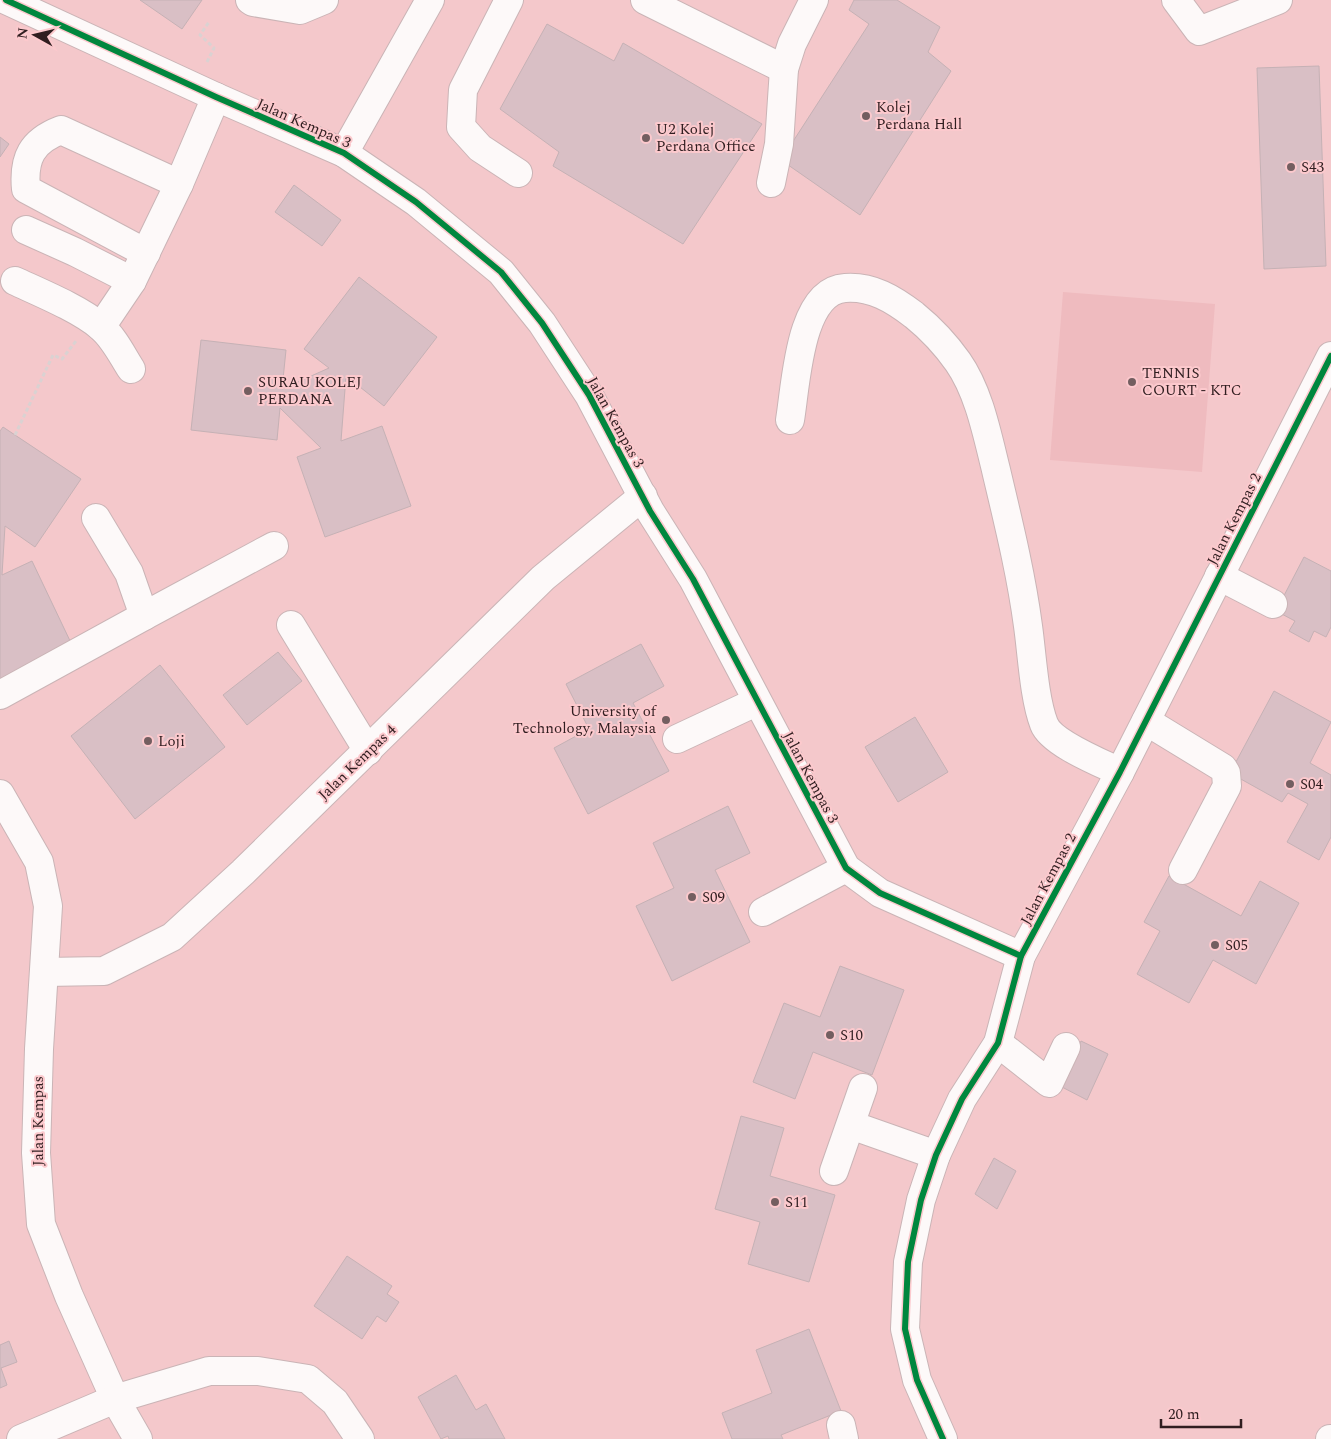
<svg xmlns="http://www.w3.org/2000/svg" width="1331" height="1439" viewBox="0 0 1331 1439" font-family="Spectral,serif">
<style>
.built{fill:#f4c8cb}
.green{fill:#efbbbf}
.building{fill:#d9bfc5;stroke:#c5b1b5}
.lines{fill:none;stroke-linecap:round;stroke-linejoin:round}
.minor-casing{stroke:#cab4b6;stroke-width:30}
.path{stroke:#dad2d2;stroke-width:3;stroke-dasharray:4 2.5;stroke-linecap:butt}
.minor{stroke:#fdf9f9;stroke-width:28}
.cycleway-casing{stroke:#fcc9cd;stroke-width:9}
.cycleway{stroke:#00873e;stroke-width:6}
.poi-dot{fill:#735e60;stroke:#fcc9cd;stroke-width:2}
.labels{text-anchor:middle;stroke-width:4;stroke-linejoin:round;paint-order:stroke}
.poi-label{font-size:15px;fill:#301e20;stroke:#fcc9cd;text-anchor:start}
.street-label{font-size:15px;fill:#301e20;stroke:#fcc9cd}
</style>
<rect width="100%" height="100%" fill="#f0d5d7"/>
<rect class="built" x="0" y="0" width="1331" height="1439"/>
<path class="green" d="M1063,292L1215,304L1202,472L1050,460Z"/>
<g class="building">
<path d="M140,0H202L182,29Z"/>
<path d="M854,0H897L940,27L928,52L951,71L860,215L781,160L869,24L849,10Z"/>
<path d="M547,24L614,61L623,43L762,124L683,244L553,166L559,152L500,109Z"/>
<path d="M1319,66L1326,266L1264,269L1257,68Z"/>
<path d="M0,137L9,144L0,157Z"/>
<path d="M294,185L341,220L322,246L275,212Z"/>
<path d="M359,277L437,337L384,406L346,376L341,441L382,426L411,506L325,537L297,457L321,448L280,408L277,440L191,430L201,340L286,350L282,389L329,368L304,349Z"/>
<path d="M3,427L81,479L35,547L5,526L2,575L32,561L72,645L0,679V431Z"/>
<path d="M1304,557L1331,571V627L1326,637L1314,631L1309,642L1289,631L1295,621L1276,611Z"/>
<path d="M641,644L664,686L633,703L669,771L588,814L554,748L589,729L566,684Z"/>
<path d="M278,652L302,681L247,725L223,695Z"/>
<path d="M160,665L225,747L135,819L71,736Z"/>
<path d="M1274,691L1331,722L1310,763L1331,775V837L1319,860L1287,842L1308,804L1288,793L1282,802L1230,773Z"/>
<path d="M915,717L948,772L898,802L865,747Z"/>
<path d="M728,806L750,853L715,870L750,942L672,981L636,906L674,888L653,843Z"/>
<path d="M1169,876L1241,916L1260,881L1299,903L1256,984L1213,960L1189,1003L1137,974L1160,931L1144,922Z"/>
<path d="M840,966L904,990L872,1075L813,1052L795,1099L753,1082L784,1003L820,1017Z"/>
<path d="M1081,1041L1108,1054L1087,1100L1060,1086Z"/>
<path d="M741,1116L784,1128L770,1176L835,1195L809,1282L748,1264L760,1222L715,1209Z"/>
<path d="M994,1158L1016,1171L997,1209L975,1194Z"/>
<path d="M347,1256L392,1286L387,1294L399,1302L386,1322L377,1316L362,1339L314,1306Z"/>
<path d="M809,1329L841,1411L781,1435L783,1439H732L722,1413L772,1393L756,1350Z"/>
<path d="M9,1341L17,1362L1,1368L7,1385L0,1388V1345Z"/>
<path d="M456,1375L476,1410L486,1404L505,1439H449L448,1436L441,1439L418,1397Z"/>
</g>
<g class="lines">
<defs>
<g id="minor">
<path d="M6,0L216,97L344,153L416,202L501,272L542,323L589,395L650,511L693,579L846,868L880,893L1021,956"/>
<path d="M250,0L253,2L300,10L324,0"/>
<path d="M509,0L463,90L461,127L480,148L518,173"/>
<path d="M645,0L784,69"/>
<path d="M1176,0L1199,31L1278,0"/>
<path d="M344,153L430,0"/>
<path d="M771,183L779,144L784,69L792,44L814,0"/>
<path d="M26,230L75,252L132,281"/>
<path d="M146,253L26,189C23,158 32,141 61,130L179,184"/>
<path d="M15,281C41,293 80,309 101,327C114,338 122,355 131,369"/>
<path d="M101,327L132,281L179,184L216,97"/>
<path d="M790,420C796,385 799,291 845,288C872,286 893,299 914,315C930,328 946,345 958,362C979,392 987,434 996,470C1008,521 1021,573 1028,626C1032,654 1034,698 1044,724C1051,743 1101,763 1120,772"/>
<path d="M1219,576L1273,604"/>
<path d="M144,616L274,546"/>
<path d="M291,625L368,751"/>
<path d="M0,695L144,616L129,573L96,518"/>
<path d="M1146,721L1223,768L1226,773L1227,786L1183,870"/>
<path d="M677,739L756,702"/>
<path d="M0,794L39,862L48,906L39,1049L36,1153L41,1224L69,1296L115,1399L138,1439"/>
<path d="M763,912L846,868"/>
<path d="M45,972L104,971L172,937L243,872L543,578L643,496"/>
<path d="M998,1043L1049,1083L1066,1047"/>
<path d="M851,1125L936,1155"/>
<path d="M834,1171L863,1088"/>
<path d="M841,1425L844,1439"/>
<path d="M21,1439L115,1399L209,1371H258L308,1379L335,1402L360,1439"/>
<path d="M943,1439L917,1380L905,1329L908,1262L921,1200L936,1155L962,1099L998,1043L1021,956L1120,772L1331,356"/>
<path d="M1330,1439H1331"/>
</g>
</defs>
<use href="#minor" class="minor-casing"/>
<g class="path">
<path d="M207,62L214,48L200,35L209,22"/>
<path d="M15,435L53,355L62,359L76,341"/>
</g>
<use href="#minor" class="minor"/>
<defs>
<g id="cycleway">
<path d="M6,0L216,97L344,153L416,202L501,272L542,323L589,395L650,511L693,579L846,868L880,893L1021,956"/>
<path d="M943,1439L917,1380L905,1329L908,1262L921,1200L936,1155L962,1099L998,1043L1021,956L1120,772L1331,356"/>
</g>
</defs>
<use href="#cycleway" class="cycleway-casing"/>
<use href="#cycleway" class="cycleway"/>
</g>
<g class="poi-dot">
<circle cx="866" cy="116" r="5"/>
<circle cx="646" cy="138" r="5"/>
<circle cx="1291" cy="167" r="5"/>
<circle cx="1132" cy="382" r="5"/>
<circle cx="248" cy="391" r="5"/>
<circle cx="666" cy="720" r="5"/>
<circle cx="148" cy="741" r="5"/>
<circle cx="1290" cy="784" r="5"/>
<circle cx="692" cy="897" r="5"/>
<circle cx="1215" cy="945" r="5"/>
<circle cx="830" cy="1035" r="5"/>
<circle cx="775" cy="1202" r="5"/>
</g>
<g class="labels">
<g class="poi-label">
<text x="876" y="112">Kolej<tspan x="876" dy="17">Perdana Hall</tspan></text>
<text x="656" y="134">U2 Kolej<tspan x="656" dy="17">Perdana Office</tspan></text>
<text x="1301" y="172">S43</text>
<text x="1142" y="378">TENNIS<tspan x="1142" dy="17">COURT - KTC</tspan></text>
<text x="258" y="387">SURAU KOLEJ<tspan x="258" dy="17">PERDANA</tspan></text>
<text x="656" y="716" text-anchor="end">University of<tspan x="656" dy="17">Technology, Malaysia</tspan></text>
<text x="158" y="746">Loji</text>
<text x="1300" y="789">S04</text>
<text x="702" y="902">S09</text>
<text x="1225" y="950">S05</text>
<text x="840" y="1040">S10</text>
<text x="785" y="1207">S11</text>
</g>
<g class="street-label">
<text transform="translate(304 123) rotate(24)" y="5">Jalan Kempas 3</text>
<text transform="translate(616 422) rotate(61)" y="5">Jalan Kempas 3</text>
<text transform="translate(1234 519) rotate(-63)" y="5">Jalan Kempas 2</text>
<text transform="translate(357 762) rotate(-44)" y="5">Jalan Kempas 4</text>
<text transform="translate(811 777) rotate(62)" y="5">Jalan Kempas 3</text>
<text transform="translate(1048 879) rotate(-62)" y="5">Jalan Kempas 2</text>
<text transform="translate(38 1121) rotate(-90)" y="5">Jalan Kempas</text>
</g>
</g>
<g transform="translate(35 35) rotate(278)" stroke="#fcc9cd" stroke-width="4" paint-order="stroke">
<path d="M0-4L9 19L0 12L-9 19Z" fill="#301e20"/>
<text y="-8" font-size="14" font-weight="bold" text-anchor="middle" fill="#301e20">N</text>
</g>
<path d="M1161 1419v8h80v-8" fill="none" stroke="#301e20" stroke-width="2.5"/>
<text x="1168" y="1419" font-size="15" fill="#301e20" stroke="#fcc9cd" stroke-width="4" paint-order="stroke">20 m</text>
</svg>
